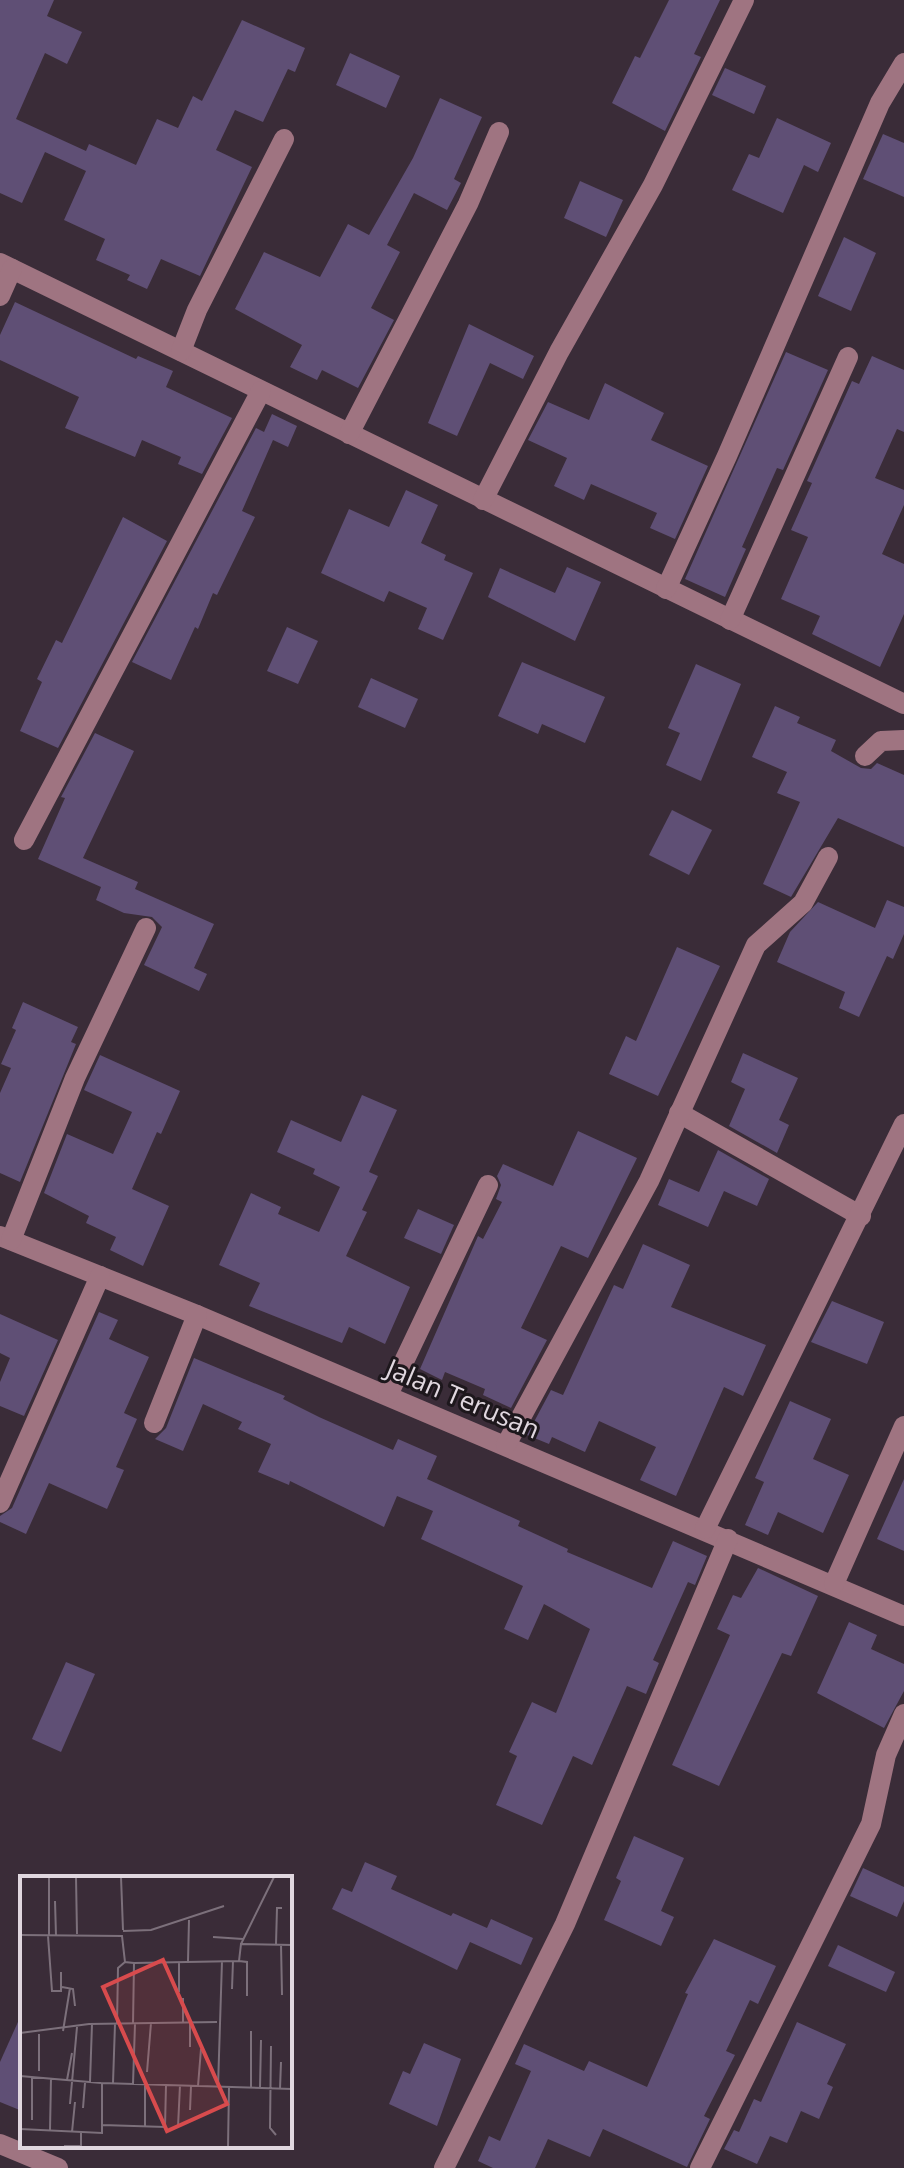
<svg xmlns="http://www.w3.org/2000/svg" width="904" height="2168" viewBox="0 0 904 2168" font-family="'Open Sans',sans-serif">
<style>
.building{fill:#5f4f75}
.lines{fill:none;stroke-linecap:round;stroke-linejoin:round}
.minor{stroke:#9f7481;stroke-width:20}
.labels{text-anchor:middle;stroke-width:6;stroke-linejoin:round;paint-order:stroke}
.street-label{font-size:26px;fill:#e0d7df;stroke:#1d171c}
.inset-road{fill:none;stroke:#7c707b;stroke-width:2}
.view{fill:#d84b4d;fill-opacity:0.15;stroke:#d84b4d;stroke-width:4}
.inset-edge{fill:none;stroke:#e0d7df;stroke-width:4}
</style>
<rect width="100%" height="100%" fill="#3a2c38"/>
<g class="building">
<path d="M0,0H54L47,16L82,32L67,64L45,53L16,119L86,151L89,144L136,165L157,119L178,128L193,96L202,101L242,20L305,48L295,72L288,69L263,122L235,110L216,150L252,167L200,276L161,259L147,289L127,280L130,275L96,260L105,239L64,220L86,171L45,152L22,203L0,193Z"/>
<path d="M669,0H720L694,54L701,57L665,131L612,103L635,56L640,58Z"/>
<path d="M350,53L400,76L386,108L336,85Z"/>
<path d="M725,68L766,86L754,114L712,95Z"/>
<path d="M440,98L482,117L454,179L461,183L447,210L414,193L387,245L400,252L371,308L394,320L358,388L322,370L317,380L290,367L302,345L235,309L264,252L320,277L348,224L369,235L413,158Z"/>
<path d="M777,118L831,143L818,172L804,165L783,213L732,190L749,154L759,158Z"/>
<path d="M883,134L904,143V197L863,179Z"/>
<path d="M580,181L623,200L606,237L564,218Z"/>
<path d="M844,237L876,253L851,311L818,296Z"/>
<path d="M15,302L136,359L138,356L173,371L166,387L232,418L202,474L178,464L181,457L142,440L135,457L65,428L79,397L0,360V335Z"/>
<path d="M469,324L534,356L523,379L490,363L457,436L428,423Z"/>
<path d="M786,352L828,370L783,470L777,468L742,547L746,549L725,597L685,579Z"/>
<path d="M872,356L904,370V432L897,429L875,478L904,490V505L882,554L904,564V614L880,667L812,634L820,616L781,599L808,537L791,530L812,483L807,481L852,381L859,384Z"/>
<path d="M605,383L664,413L651,440L708,466L675,539L650,528L657,513L591,484L584,500L554,486L567,458L528,440L548,402L589,420Z"/>
<path d="M272,414L297,426L288,447L273,440L242,511L255,517L217,595L213,593L198,629L195,627L171,680L132,662L256,428L264,432Z"/>
<path d="M406,490L438,505L421,543L446,555L444,560L473,573L443,640L418,629L427,608L389,591L384,602L321,573L349,509L389,527Z"/>
<path d="M123,517L167,541L58,748L20,731L42,682L37,679L56,640L62,643Z"/>
<path d="M567,567L601,582L575,641L488,597L500,568L555,593Z"/>
<path d="M287,627L318,641L298,684L267,671Z"/>
<path d="M522,662L605,697L585,743L542,724L538,734L498,716Z"/>
<path d="M696,664L741,684L701,781L666,765L680,733L668,728Z"/>
<path d="M371,678L418,699L405,728L358,707Z"/>
<path d="M775,706L800,717L797,723L836,740L831,751L861,768L871,769L877,763L904,775V847L838,818L791,897L763,884L800,802L777,793L787,772L752,757Z"/>
<path d="M95,733L134,751L83,858L138,882L135,889L214,924L194,968L207,974L199,991L144,965L162,927L152,917L124,913L96,900L101,887L38,859L65,798L61,797Z"/>
<path d="M672,810L712,830L689,875L649,855Z"/>
<path d="M887,900L904,907V934L893,959L887,956L859,1017L839,1008L845,992L777,962L790,932L818,902L875,928Z"/>
<path d="M677,947L720,966L658,1096L609,1074L626,1036L636,1041Z"/>
<path d="M23,1002L78,1027L71,1042L76,1044L20,1182L0,1173V1093L11,1068L1,1064L16,1030L12,1028Z"/>
<path d="M743,1053L798,1078L779,1120L789,1125L777,1153L729,1126L745,1089L731,1082Z"/>
<path d="M100,1055L180,1091L161,1134L157,1132L132,1189L169,1206L143,1266L110,1250L116,1237L86,1223L89,1216L44,1193L67,1134L113,1154L132,1112L84,1090Z"/>
<path d="M362,1095L397,1110L369,1172L378,1176L362,1210L367,1212L346,1256L410,1287L385,1344L349,1327L342,1343L249,1306L260,1283L219,1265L251,1193L281,1207L278,1214L319,1232L340,1187L313,1174L315,1169L277,1152L291,1120L341,1142Z"/>
<path d="M578,1131L637,1158L588,1258L561,1246L521,1328L547,1340L511,1408L483,1395L485,1389L445,1372L442,1380L420,1369L478,1236L483,1239L502,1202L496,1199L501,1185L497,1176L503,1164L553,1186Z"/>
<path d="M718,1150L769,1179L757,1206L724,1191L708,1227L658,1205L669,1179L699,1192Z"/>
<path d="M418,1209L454,1225L441,1254L404,1238Z"/>
<path d="M643,1244L690,1265L671,1307L766,1345L743,1396L724,1387L676,1496L640,1480L656,1447L599,1421L585,1452L552,1437L549,1444L527,1435L551,1390L563,1395L614,1285L623,1289Z"/>
<path d="M832,1301L884,1322L867,1364L811,1342Z"/>
<path d="M99,1312L118,1320L109,1339L149,1357L124,1413L137,1419L116,1467L124,1470L107,1509L49,1483L26,1534L0,1522V1516L12,1508Z"/>
<path d="M0,1314L58,1340L24,1416L0,1406V1382L10,1358L0,1353Z"/>
<path d="M194,1358L285,1396L283,1399L319,1417L393,1450L398,1439L437,1456L427,1479L520,1521L518,1526L568,1549L567,1552L652,1588L673,1541L707,1556L695,1585L688,1582L653,1660L659,1663L646,1694L627,1686L592,1765L573,1756L542,1825L496,1805L517,1756L509,1752L532,1702L556,1713L590,1629L544,1604L528,1640L504,1629L523,1586L421,1539L433,1511L397,1496L384,1527L290,1481L289,1485L258,1472L271,1444L238,1429L242,1422L203,1404L183,1451L155,1439L166,1428Z"/>
<path d="M790,1401L831,1419L813,1459L849,1475L823,1533L778,1512L768,1535L745,1525L764,1482L755,1478Z"/>
<path d="M904,1479V1551L877,1539Z"/>
<path d="M758,1568L818,1596L791,1656L782,1653L719,1786L672,1765L730,1635L717,1629L733,1595L741,1598Z"/>
<path d="M849,1622L877,1635L871,1649L904,1664V1691L884,1728L817,1693Z"/>
<path d="M66,1662L95,1674L61,1752L32,1739Z"/>
<path d="M634,1836L684,1858L661,1911L674,1917L661,1946L604,1920L621,1881L616,1878Z"/>
<path d="M365,1862L397,1876L391,1889L451,1916L453,1913L487,1928L491,1919L533,1938L521,1965L470,1942L457,1970L332,1909L342,1888L352,1892Z"/>
<path d="M863,1868L904,1887V1901L897,1917L850,1896Z"/>
<path d="M714,1939L776,1966L758,2004L750,2000L726,2051L735,2055L704,2116L710,2119L687,2167L603,2129L590,2157L548,2139L535,2168H493L478,2161L489,2136L500,2141L531,2071L515,2064L524,2044L584,2071L589,2061L647,2087L688,1994L685,1993Z"/>
<path d="M838,1945L895,1972L886,1992L828,1966Z"/>
<path d="M22,2013V2111L0,2102V2062Z"/>
<path d="M797,2022L846,2044L827,2084L833,2087L819,2119L801,2111L787,2143L770,2136L757,2164L724,2149L734,2130L739,2132L754,2099L761,2102Z"/>
<path d="M424,2043L461,2059L437,2126L389,2104L403,2071L410,2074Z"/>
</g>
<g class="lines">
<g class="minor">
<path d="M0,263L904,704"/>
<path d="M0,296L12,269"/>
<path d="M181,351L197,310L284,139"/>
<path d="M349,434L468,204L499,132"/>
<path d="M483,500L559,352L653,185L744,0"/>
<path d="M666,589L727,456L880,103L904,63"/>
<path d="M730,620L848,357"/>
<path d="M865,756L881,741L904,740"/>
<path d="M24,840L261,391"/>
<path d="M679,1113L861,1216"/>
<path d="M0,1236L197,1315L904,1616"/>
<path d="M11,1240L75,1078L146,928"/>
<path d="M388,1395L488,1185"/>
<path d="M154,1423L197,1315"/>
<path d="M506,1445L649,1181L756,945L803,903L828,857"/>
<path d="M0,1503L100,1276"/>
<path d="M705,1529L904,1124"/>
<path d="M834,1584L904,1426"/>
<path d="M0,2144L58,2168"/>
<path d="M444,2168L565,1924L728,1539"/>
<path d="M700,2168L871,1824L886,1755L904,1714"/>
</g>
</g>
<g class="labels">
<g class="street-label">
<text transform="translate(463 1399) rotate(23)" y="9">Jalan Terusan</text>
</g>
</g>
<g transform="translate(20 1876)">
<rect width="272" height="272" fill="#3a2c38"/>
<path class="inset-road" d="M29,1V60M56,1L57,58M101,1L103,54M35,25L36,60M103,55L131,54L204,30M0,59L102,60L105,86L114,87L219,85L221,68L272,69M28,60L32,115H41V96M193,61L223,63M221,68L254,1M256,68L257,32H262M261,68L262,119M168,85L169,44M219,85L227,86V120M159,86V116M42,111L53,113L55,130M212,113L213,85M163,122V147M170,146V171M97,148L98,92L105,86M113,148L114,87M43,155L50,112M231,155V212M0,157L69,148L197,146M19,158V195M251,170L250,252L256,259M127,196L131,147M0,200L81,207M47,204L52,177M70,206L72,148M93,207L95,148M113,208L115,148M178,210L181,173M198,211L202,85M240,212L241,164M260,213L261,186M50,228L57,151M63,232L65,207M170,234L171,210M12,244V201M82,249L145,251L146,209M125,251V209M158,251L160,209M0,253L82,257V207L272,213M30,254L31,202M52,256L55,226M44,270H61V256M208,271L209,211"/>
<path class="view" d="M143,84L207,228L147,255L83,111Z"/>
<rect width="272" height="272" class="inset-edge"/>
</g>
</svg>
